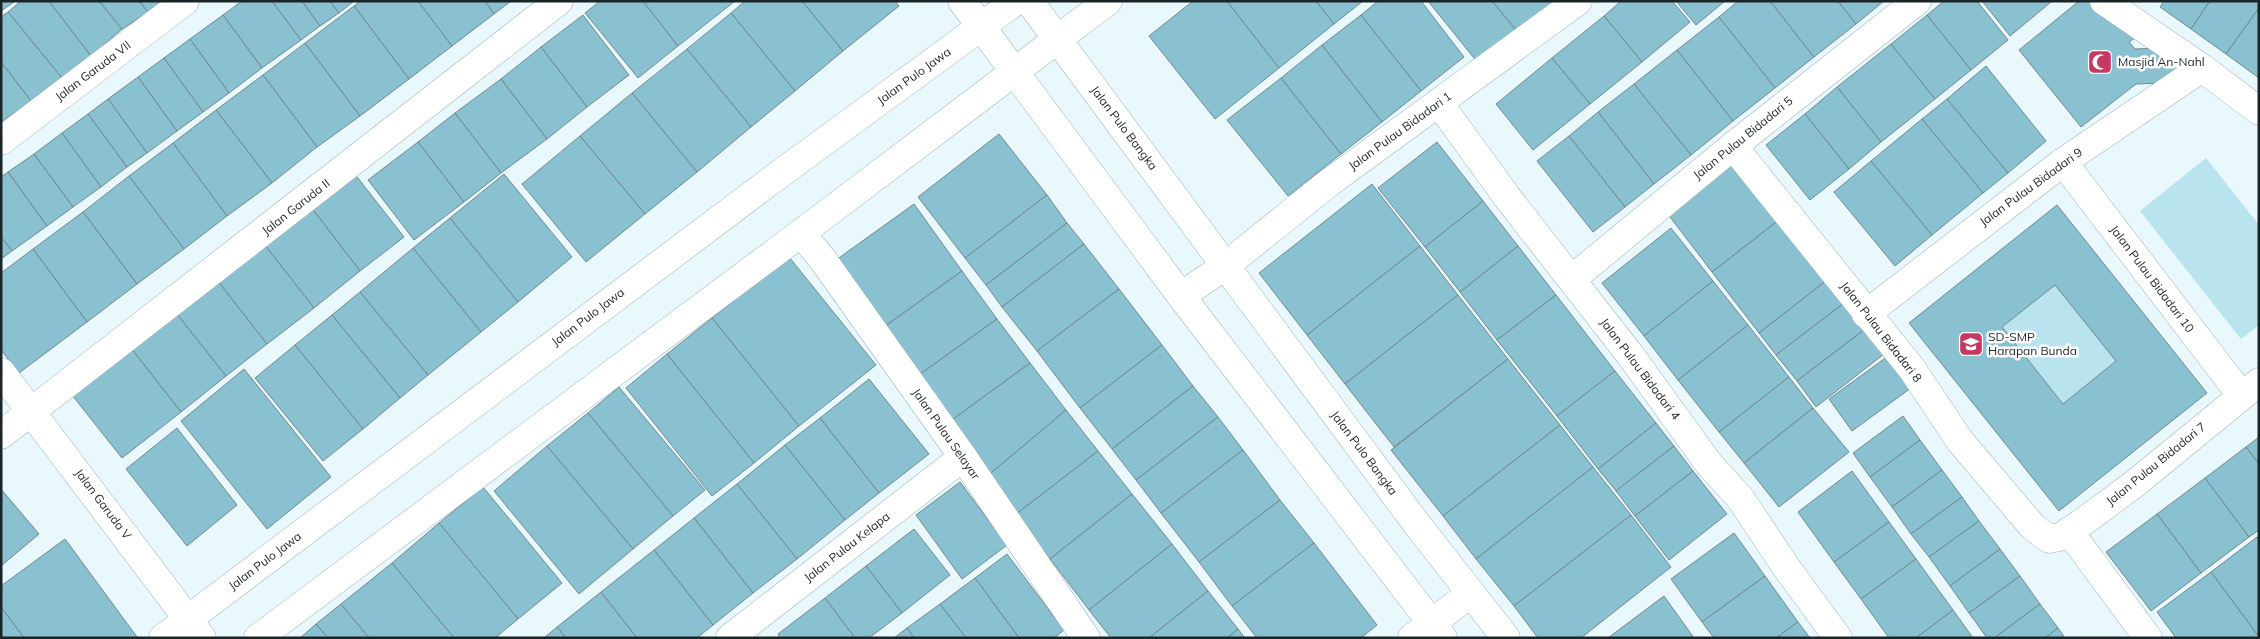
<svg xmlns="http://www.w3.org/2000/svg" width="2260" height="639" viewBox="0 0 2260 639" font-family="Mulish,sans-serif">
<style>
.green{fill:#b8e3ef}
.building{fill:#89c1d1;stroke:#718990;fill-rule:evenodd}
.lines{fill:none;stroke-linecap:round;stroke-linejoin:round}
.minor-casing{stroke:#9db6bd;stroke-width:29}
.minor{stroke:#fff;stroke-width:28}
.labels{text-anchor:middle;stroke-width:5;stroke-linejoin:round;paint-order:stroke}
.poi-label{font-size:12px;fill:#1b2427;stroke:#fff;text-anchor:start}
.street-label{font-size:12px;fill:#1b2427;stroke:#fff}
</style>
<rect width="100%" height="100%" fill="#e9f8fd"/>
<g class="green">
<path d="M2206,158L2259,225V325L2241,339L2140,211Z"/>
<path d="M2055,285L2116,361L2063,404L2002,327Z"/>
</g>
<g class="building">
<path d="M1,1H14V2L1,11Z"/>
<path d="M21,1H49L91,56L62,78L8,12Z"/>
<path d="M49,1H99L122,29L91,56Z"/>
<path d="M99,1H139L148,12L122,29Z"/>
<path d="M139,1H161L148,12Z"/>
<path d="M242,1H272L301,40L262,68L223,15Z"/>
<path d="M272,1H302L320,26L301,40Z"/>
<path d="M302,1H330L339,13L320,26Z"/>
<path d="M330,1H354L339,13Z"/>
<path d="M360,1H418L452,46L409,79L354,6Z"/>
<path d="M418,1H485L494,14L452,46Z"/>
<path d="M485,1H511L494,14Z"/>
<path d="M600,1H643L678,46L638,78L585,13Z"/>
<path d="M643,1H735L678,46Z"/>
<path d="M745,1H802L843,51L795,91L731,13Z"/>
<path d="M802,1H895L899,6L843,51Z"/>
<path d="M1193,1H1227L1279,68L1215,119L1149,36Z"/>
<path d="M1227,1H1316L1334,24L1279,68Z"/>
<path d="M1316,1H1363L1334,24Z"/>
<path d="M1378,1H1421L1464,57L1421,91L1361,15Z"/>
<path d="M1428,1H1492L1517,31L1478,63Z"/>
<path d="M1492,1H1554L1517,31Z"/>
<path d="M1621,1H1672L1690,22L1642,62L1604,16Z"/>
<path d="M1676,1H1725L1696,25Z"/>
<path d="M1738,1H1770L1814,57L1775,88L1719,17Z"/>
<path d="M1770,1H1838L1856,24L1814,57Z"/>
<path d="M1838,1H1884L1856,24Z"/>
<path d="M1944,1H1977L2008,40L1971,70L1927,15Z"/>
<path d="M1982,1H2051V2L2010,36Z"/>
<path d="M2079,1H2095L2135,38L2129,42L2135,49L2163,48L2177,74L2163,83L2136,84L2081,127L2019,50Z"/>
<path d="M2164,1H2210L2191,29L2160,7Z"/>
<path d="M2210,1H2259V8L2226,54L2191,29Z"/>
<path d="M354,6L409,79L360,116L305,43Z"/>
<path d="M2259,8V78L2226,54Z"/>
<path d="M8,12L62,78L31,101L1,62V17Z"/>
<path d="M731,13L795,91L751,127L687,49Z"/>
<path d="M223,15L262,68L229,93L190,39Z"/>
<path d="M583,15L629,75L587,107L541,47Z"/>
<path d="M1361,15L1421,91L1382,122L1322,45Z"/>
<path d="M1927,15L1971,70L1935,99L1891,44Z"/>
<path d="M1604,16L1642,62L1590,104L1552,58Z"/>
<path d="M1719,17L1775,88L1733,121L1677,50Z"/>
<path d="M190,39L229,93L203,112L164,58Z"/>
<path d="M305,43L360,116L317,147L263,75Z"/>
<path d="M1891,44L1935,99L1881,142L1837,87Z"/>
<path d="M1322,45L1382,122L1341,154L1281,78Z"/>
<path d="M541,47L587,107L547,139L501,79Z"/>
<path d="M687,49L751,127L697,172L632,93Z"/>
<path d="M1677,50L1733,121L1691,155L1634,84Z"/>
<path d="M164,58L203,112L177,131L138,77Z"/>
<path d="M1552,58L1590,104L1533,150L1496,104Z"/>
<path d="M1,62L31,101L1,122Z"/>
<path d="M1986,66L2046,141L2008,173L1947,99Z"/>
<path d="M263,75L317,147L272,183L216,110Z"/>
<path d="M138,77L177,131L147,153L108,99Z"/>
<path d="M1281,78L1341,154L1288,196L1227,120Z"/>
<path d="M501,79L547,139L501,173L455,113Z"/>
<path d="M1634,84L1691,155L1654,184L1598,112Z"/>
<path d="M1837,87L1881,142L1849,169L1805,114Z"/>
<path d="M632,93L697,172L645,214L580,136Z"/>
<path d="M108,99L147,153L127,167L88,114Z"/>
<path d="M1947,99L2008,173L1983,193L1922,119Z"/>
<path d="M216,110L272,183L227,216L173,143Z"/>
<path d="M1598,112L1654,184L1625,207L1569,136Z"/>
<path d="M455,113L501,173L464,202L418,142Z"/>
<path d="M88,114L127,167L101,187L62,133Z"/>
<path d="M1805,114L1849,169L1810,200L1766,145Z"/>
<path d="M1922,119L1983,193L1932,235L1871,161Z"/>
<path d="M62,133L101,187L73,207L34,154Z"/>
<path d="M999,134L1047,195L965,258L918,197Z"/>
<path d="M580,136L645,214L586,262L522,184Z"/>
<path d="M1569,136L1625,207L1593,232L1537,161Z"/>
<path d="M418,142L464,202L414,240L368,180Z"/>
<path d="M1437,142L1483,201L1425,247L1378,188Z"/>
<path d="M173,143L227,216L184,249L129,176Z"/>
<path d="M34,154L73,207L47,226L8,172Z"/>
<path d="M1739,157L1784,216L1712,272L1667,213Z"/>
<path d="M1871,161L1932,235L1895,266L1834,192Z"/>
<path d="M8,172L47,226L12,251L1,237V177Z"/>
<path d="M354,173L404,237L360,271L311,207Z"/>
<path d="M504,174L572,257L518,302L450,218Z"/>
<path d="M129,176L184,249L137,284L83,212Z"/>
<path d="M1372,184L1420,246L1307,335L1259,273Z"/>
<path d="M1047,195L1067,223L986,285L965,258Z"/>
<path d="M1483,201L1518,246L1460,292L1425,247Z"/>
<path d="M914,204L962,271L884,327L836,260Z"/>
<path d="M2057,205L2207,393L2059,511L1909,323ZM2055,285L2116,361L2063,404L2002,327Z"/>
<path d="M311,207L360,271L314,308L264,244Z"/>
<path d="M83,212L137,284L87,322L33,249Z"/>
<path d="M1784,216L1831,277L1759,333L1712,272Z"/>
<path d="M450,218L518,302L481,332L413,248Z"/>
<path d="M1067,223L1084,244L1002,307L986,285Z"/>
<path d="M1671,228L1713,281L1644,336L1602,283Z"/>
<path d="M1,237L12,251L1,259Z"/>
<path d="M264,244L314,308L267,344L217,280Z"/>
<path d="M1084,244L1119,289L1037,351L1002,307Z"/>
<path d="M1420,246L1458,295L1345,384L1307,335Z"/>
<path d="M1518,246L1556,295L1497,340L1460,292Z"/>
<path d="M413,248L481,332L428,375L360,292Z"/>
<path d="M33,249L87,322L19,373L1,350V273Z"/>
<path d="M789,257L876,365L799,426L712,318Z"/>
<path d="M962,271L997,319L919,375L884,327Z"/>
<path d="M1831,277L1848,300L1776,355L1759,333Z"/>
<path d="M217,280L267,344L226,376L176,313Z"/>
<path d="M1713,281L1748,325L1678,380L1644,336Z"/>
<path d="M1119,289L1162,345L1080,408L1037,351Z"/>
<path d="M360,292L428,375L400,398L332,315Z"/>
<path d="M1458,295L1508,359L1394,447L1345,384Z"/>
<path d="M1556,295L1615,371L1557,416L1497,340Z"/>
<path d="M1848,300L1869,326L1797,381L1776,355Z"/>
<path d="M176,313L226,376L181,412L131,348Z"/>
<path d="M332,315L400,398L363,429L295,345Z"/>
<path d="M712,318L799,426L754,463L667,354Z"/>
<path d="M997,319L1030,363L952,420L919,375Z"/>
<path d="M1748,325L1789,377L1719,432L1678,380Z"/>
<path d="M1869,326L1888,351L1816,407L1797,381Z"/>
<path d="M295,345L363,429L323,461L255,378Z"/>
<path d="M1162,345L1193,386L1112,449L1080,408Z"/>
<path d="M131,348L181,412L122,458L72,395Z"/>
<path d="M667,354L754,463L712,496L626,388Z"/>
<path d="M1888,356L1911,388L1852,431L1829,399Z"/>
<path d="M1508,359L1560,425L1443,516L1391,450Z"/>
<path d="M1030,363L1066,410L991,473L952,420Z"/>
<path d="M244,369L331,477L267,529L181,421Z"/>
<path d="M1615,371L1656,423L1598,469L1557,416Z"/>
<path d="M1789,377L1813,408L1744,463L1719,432Z"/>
<path d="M869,379L929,454L879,493L820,418Z"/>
<path d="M1193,386L1218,417L1136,480L1112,449Z"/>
<path d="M619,387L705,490L673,516L588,413Z"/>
<path d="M1813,408L1849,452L1779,507L1744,463Z"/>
<path d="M1066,410L1098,451L1015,515L991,473Z"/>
<path d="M588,413L673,516L633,549L547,446Z"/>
<path d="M1903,416L1920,440L1870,477L1853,453Z"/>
<path d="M1218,417L1243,450L1161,513L1136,480Z"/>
<path d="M820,418L879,493L845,520L785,445Z"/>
<path d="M1656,423L1674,446L1616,491L1598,469Z"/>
<path d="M1560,425L1593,467L1476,559L1443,516Z"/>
<path d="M177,428L237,505L187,546L126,469Z"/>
<path d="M2259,437V464L2246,447Z"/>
<path d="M1920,440L1942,470L1892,507L1870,477Z"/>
<path d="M785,445L845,520L797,559L737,484Z"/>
<path d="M547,446L633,549L579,594L494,491Z"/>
<path d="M1674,446L1693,471L1635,516L1616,491Z"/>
<path d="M2246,447L2259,464V530L2249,537L2205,478Z"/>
<path d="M1243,450L1280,500L1199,562L1161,513Z"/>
<path d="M1098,451L1132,494L1050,559L1015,515Z"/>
<path d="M1593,467L1631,515L1514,606L1476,559Z"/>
<path d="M1942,470L1962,497L1911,534L1892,507Z"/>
<path d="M1693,471L1727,514L1669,560L1635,516Z"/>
<path d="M1852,471L1889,522L1834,562L1798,512Z"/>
<path d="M2205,478L2249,537L2201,573L2157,514Z"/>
<path d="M960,482L1007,545L962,579L916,515Z"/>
<path d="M737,484L797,559L753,593L694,518Z"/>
<path d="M483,487L562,583L518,619L439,523Z"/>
<path d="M1,489L39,534L1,566Z"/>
<path d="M1132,494L1172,544L1089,610L1050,559Z"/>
<path d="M1962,497L1979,521L1929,557L1911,534Z"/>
<path d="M1280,500L1314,543L1232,606L1199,562Z"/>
<path d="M2157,514L2201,573L2151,611L2106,552Z"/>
<path d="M1631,515L1671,567L1581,638H1538L1514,606Z"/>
<path d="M694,518L753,593L713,625L654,550Z"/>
<path d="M1979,521L2000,549L1950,586L1929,557Z"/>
<path d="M1889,522L1916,559L1861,599L1834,562Z"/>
<path d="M439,523L518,619L495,638H454L392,563Z"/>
<path d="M914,529L950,575L902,613L866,566Z"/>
<path d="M1734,533L1765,576L1702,622L1671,579Z"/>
<path d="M2257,537L2259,539V637L2211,572Z"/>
<path d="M65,539L137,637L136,638H24L1,607V586Z"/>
<path d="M1314,543L1377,625L1361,638H1257L1232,606Z"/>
<path d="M1172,544L1208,591L1149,638H1111L1089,610Z"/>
<path d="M2000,549L2020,576L1969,613L1950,586Z"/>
<path d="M654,550L713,625L697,638H637L601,592Z"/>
<path d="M1007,554L1064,630L1054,638H1019L975,578Z"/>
<path d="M1916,559L1953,610L1916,638H1889L1861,599Z"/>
<path d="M392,563L454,638H369L341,604Z"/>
<path d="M866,566L902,613L869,638H855L825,598Z"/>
<path d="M2211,572L2259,637V638H2176L2157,612Z"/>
<path d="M1765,576L1798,622L1776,638H1714L1702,622Z"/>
<path d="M2020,576L2040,604L1994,638H1987L1969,613Z"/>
<path d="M975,578L1019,638H966L940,604Z"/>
<path d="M1208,591L1238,629L1227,638H1149Z"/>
<path d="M601,592L637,638H566L557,627Z"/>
<path d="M1664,596L1694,638H1608Z"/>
<path d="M825,598L855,638H780L778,634Z"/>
<path d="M341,604L369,638H328L316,624Z"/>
<path d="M940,604L966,638H914L907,628Z"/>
<path d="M2040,604L2058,628L2045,638H1994Z"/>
<path d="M1,607L24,638H1Z"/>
<path d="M1953,610L1973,638H1916Z"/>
<path d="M1798,622L1810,638H1776Z"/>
<path d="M316,624L328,638H300Z"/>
<path d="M557,627L566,638H544Z"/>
<path d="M907,628L914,638H894Z"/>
<path d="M2058,628L2065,638H2045Z"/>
<path d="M1238,629L1245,638H1227Z"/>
</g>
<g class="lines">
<defs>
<g id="minor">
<path d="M962,1L1181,296L1443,638"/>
<path d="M1029,1L1416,523L1506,638"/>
<path d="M2104,1L2202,68L2259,111"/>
<path d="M1439,103L1507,197L1631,356L1709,464L1740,498L1786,567L1838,638"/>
<path d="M1,141L185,1"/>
<path d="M1733,146L1912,369L1960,441L2033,527L2049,539L2064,536L2133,485L2259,382"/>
<path d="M2063,162L2241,395"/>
<path d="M801,233L823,260L963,457L1086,638"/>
<path d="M1572,279L1733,146L1917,1"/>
<path d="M1181,296L1225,266L1330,182L1578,1"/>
<path d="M1866,314L2063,162L2202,68"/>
<path d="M1,372L202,638"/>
<path d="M1,435L559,1"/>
<path d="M2069,531L2148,638"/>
<path d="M163,638L773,179L1016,1"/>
<path d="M258,638L801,233L1108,1"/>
<path d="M730,638L963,457"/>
<path d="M1412,638L1471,593"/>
</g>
</defs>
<use href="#minor" class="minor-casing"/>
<use href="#minor" class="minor"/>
</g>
<defs>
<symbol id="mosque-square" viewBox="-11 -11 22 22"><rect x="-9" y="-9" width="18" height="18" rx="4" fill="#c63862" stroke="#fff"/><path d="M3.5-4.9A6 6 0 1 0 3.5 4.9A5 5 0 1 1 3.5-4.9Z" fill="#fff"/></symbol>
<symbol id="school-square" viewBox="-11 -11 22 22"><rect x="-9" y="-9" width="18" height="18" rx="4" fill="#c63862" stroke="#fff"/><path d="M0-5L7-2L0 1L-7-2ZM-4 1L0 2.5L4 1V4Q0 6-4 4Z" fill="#fff"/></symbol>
</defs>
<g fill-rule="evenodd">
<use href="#mosque-square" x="2086" y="48" width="28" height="28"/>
<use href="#school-square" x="1957" y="330" width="28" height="28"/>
</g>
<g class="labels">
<g class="poi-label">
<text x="2118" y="66">Masjid An-Nahl</text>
<text x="1988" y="341">SD-SMP<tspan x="1988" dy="14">Harapan Bunda</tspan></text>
</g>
<g class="street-label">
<text transform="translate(93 71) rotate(-37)" y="4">Jalan Garuda VII</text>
<text transform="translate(914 76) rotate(-36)" y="4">Jalan Pulo Jawa</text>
<text transform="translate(1124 128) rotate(53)" y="4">Jalan Pulo Bangka</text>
<text transform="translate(1400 131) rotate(-36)" y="4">Jalan Pulau Bidadari 1</text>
<text transform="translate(1743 138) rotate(-39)" y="4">Jalan Pulau Bidadari 5</text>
<text transform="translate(2031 187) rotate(-36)" y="4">Jalan Pulau Bidadari 9</text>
<text transform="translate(296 207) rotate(-38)" y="4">Jalan Garuda II</text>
<text transform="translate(2152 279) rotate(53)" y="4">Jalan Pulau Bidadari 10</text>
<text transform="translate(588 317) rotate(-37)" y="4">Jalan Pulo Jawa</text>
<text transform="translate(1881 332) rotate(52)" y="4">Jalan Pulau Bidadari 8</text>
<text transform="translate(1640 369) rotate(53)" y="4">Jalan Pulau Bidadari 4</text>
<text transform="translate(946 434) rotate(55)" y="4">Jalan Pulau Selayar</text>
<text transform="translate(1364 453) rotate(53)" y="4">Jalan Pulo Bangka</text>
<text transform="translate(2156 464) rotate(-39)" y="4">Jalan Pulau Bidadari 7</text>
<text transform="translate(103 504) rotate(53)" y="4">Jalan Garuda V</text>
<text transform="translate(847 547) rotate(-38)" y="4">Jalan Pulau Kelapa</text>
<text transform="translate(265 561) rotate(-37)" y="4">Jalan Pulo Jawa</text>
</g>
</g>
<rect width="2260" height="639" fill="none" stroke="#1b2427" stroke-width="5"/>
</svg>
